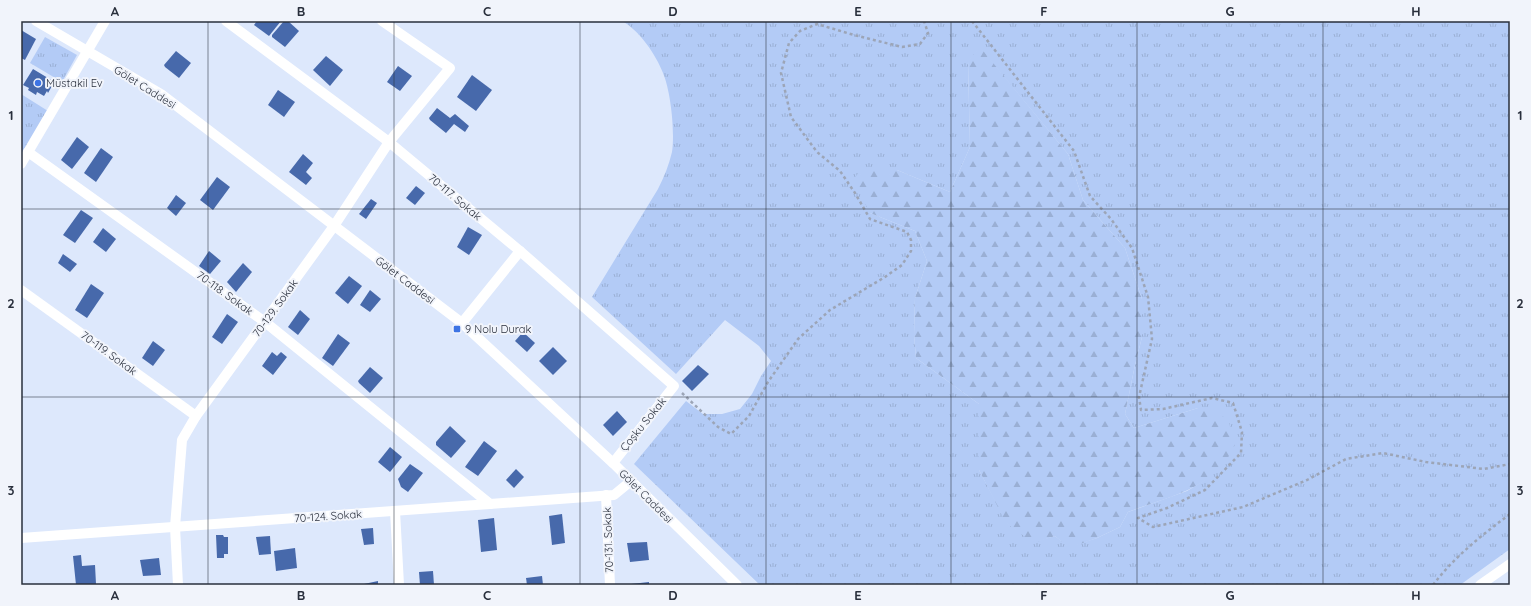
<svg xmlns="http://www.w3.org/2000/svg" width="1531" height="606" viewBox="0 0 1531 606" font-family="Quicksand,sans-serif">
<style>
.grass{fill:url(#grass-tufts);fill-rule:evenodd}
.forest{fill:url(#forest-firs)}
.building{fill:#4769ab}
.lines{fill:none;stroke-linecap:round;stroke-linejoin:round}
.path{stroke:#9ca5b7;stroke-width:2.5;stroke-dasharray:3 3;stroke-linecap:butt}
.street{stroke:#fff;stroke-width:10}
.grid{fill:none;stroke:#292f3c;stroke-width:1;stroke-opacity:0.55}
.poi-dot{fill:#3d74e4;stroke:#f1f4fb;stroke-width:1.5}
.labels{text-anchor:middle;stroke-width:4;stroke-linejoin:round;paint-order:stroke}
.poi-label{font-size:11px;fill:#292f3c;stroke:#f1f4fb;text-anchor:start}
.street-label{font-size:11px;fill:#292f3c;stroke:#f1f4fb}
.neatline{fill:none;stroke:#292f3c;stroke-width:1.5}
.grid-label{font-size:13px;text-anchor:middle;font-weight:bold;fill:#292f3c}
</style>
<defs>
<pattern id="grass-tufts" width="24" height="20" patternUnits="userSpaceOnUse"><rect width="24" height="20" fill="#b3cbf6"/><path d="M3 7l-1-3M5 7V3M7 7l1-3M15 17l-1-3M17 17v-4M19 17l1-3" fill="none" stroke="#9aafd4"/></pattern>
<pattern id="forest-firs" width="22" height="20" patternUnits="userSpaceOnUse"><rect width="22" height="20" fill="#b3cbf6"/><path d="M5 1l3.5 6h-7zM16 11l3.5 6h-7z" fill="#9aafd4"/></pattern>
</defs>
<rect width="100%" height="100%" fill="#dde8fc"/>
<g class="grass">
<path d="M622,21H1510V549L1460,585H760L634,464L686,401L703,414H722L740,409L752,394L761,376L771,361L759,346L725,320L676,374L592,297L658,189C664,177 669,165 672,152C675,132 671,92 663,73C656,55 640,31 622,21ZM980,48L1068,154L1083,200L1125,248L1142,299V337L1135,365L1125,414L1134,428L1198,408L1205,480L1187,491L1128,512L1120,527L1097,538L1069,547L1055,536L1034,542L1007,523L979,470V404L916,358L914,335L915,298L927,261L915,231L870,213L897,170L950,192L970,147L968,62Z"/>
<path d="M45,37L77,55L62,82L30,63Z"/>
<path d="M21,94L48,111L21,156Z"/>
</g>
<path class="forest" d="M980,47L1068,154L1083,200L1125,248L1142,299V337L1135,365L1125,414L1134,428L1198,408L1217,410L1229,423L1235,445C1231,451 1228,459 1224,464C1200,492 1161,499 1128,512L1120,527L1097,538L1069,548L1055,536L1034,543L1006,523L979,470V404L916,358L914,335L915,298L927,261L915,231L870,213L853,180L860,171L897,170L950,192L970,147L968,61Z"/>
<g class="building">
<path d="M257,21H281L269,36L254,25Z"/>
<path d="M284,21H288L299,31L285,47L272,37V35Z"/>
<path d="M21,30L36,39L25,60L21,58Z"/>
<path d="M176,51L191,63L179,78L165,67L164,65Z"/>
<path d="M326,56L343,70L330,86L313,70Z"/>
<path d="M398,66L412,76L400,91L387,82Z"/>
<path d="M33,69L53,81L50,85L52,86L48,93L47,91L44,96L37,92L36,95L28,90L29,88L23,85Z"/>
<path d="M472,75L492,90L476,111L457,97Z"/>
<path d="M278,90L295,102L284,117L268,105Z"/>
<path d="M437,108L450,118L455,114L469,126L465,132L454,124L446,133L430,120L429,118Z"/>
<path d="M77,137L89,147L72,169L61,160Z"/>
<path d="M101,148L113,157L96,182L84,173Z"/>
<path d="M303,154L313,163L306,172L312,178L306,185L289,172Z"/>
<path d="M217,177L230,187L213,210L200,200Z"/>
<path d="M416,186L425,193L415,205L406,198Z"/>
<path d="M176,195L186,203L176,216L167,208Z"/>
<path d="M371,199L377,203L366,219L359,214Z"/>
<path d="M81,210L93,218L75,243L63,235Z"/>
<path d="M468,227L482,235L469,255L457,247Z"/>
<path d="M103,228L116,239L106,252L93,242Z"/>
<path d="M209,251L221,261L210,274L199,266Z"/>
<path d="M63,254L77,264L70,272L58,263Z"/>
<path d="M243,263L252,272L236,292L227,282Z"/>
<path d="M349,276L362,286L348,304L335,293Z"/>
<path d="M91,284L104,293L87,318L75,310Z"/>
<path d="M370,290L381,299L370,312L360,305Z"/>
<path d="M300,310L310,319L298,335L288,327Z"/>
<path d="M227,314L238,322L222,344L212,337Z"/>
<path d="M523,332L535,343L527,352L515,341Z"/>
<path d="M338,334L350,343L333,366L322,358Z"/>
<path d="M153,341L165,350L153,366L142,358Z"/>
<path d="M553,347L567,361L553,375L539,361Z"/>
<path d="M272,352L277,356L281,352L287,357L273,375L262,366Z"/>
<path d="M698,365L709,374L692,391L682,381Z"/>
<path d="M370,367L383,378L370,393L359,383L358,381Z"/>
<path d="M617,411L627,422L613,436L603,425Z"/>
<path d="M450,426L466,441L451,458L436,445V442Z"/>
<path d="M484,441L497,451L478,476L465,467Z"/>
<path d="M390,447L402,457L390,472L378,462Z"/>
<path d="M410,464L423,473L408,492L401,487L398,479Z"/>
<path d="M516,469L524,477L514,488L506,480Z"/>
<path d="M562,514L565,543L552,545L549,516Z"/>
<path d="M494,518L497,550L481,552L478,520Z"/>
<path d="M373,528L374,544L364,545L361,529Z"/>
<path d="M216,535H223L224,537H228V554H224V558H217Z"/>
<path d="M270,536L271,554L259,555L256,537Z"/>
<path d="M647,542L649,560L630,562L627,543Z"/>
<path d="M295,548L297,568L276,571L274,551Z"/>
<path d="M81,555L82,566L95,565L96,584L76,585L73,556Z"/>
<path d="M159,558L161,575L143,576L140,560Z"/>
<path d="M433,571L434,585H420L419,572Z"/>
<path d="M542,576L543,585H527L526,578Z"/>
<path d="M378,581V585H365L364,584Z"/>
<path d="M649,582V585H631V584Z"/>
</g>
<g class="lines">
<g class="path">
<path d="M972,21L1074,151L1090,196L1111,219L1132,248L1148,297L1152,339L1139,397L1141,410L1163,409L1212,398L1233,403L1242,432L1241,453L1205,490L1167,508L1138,518L1153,527L1243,507L1307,480L1346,459L1383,453L1426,462L1484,469L1510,464"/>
<path d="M682,393L718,427L731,434L749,416L768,382L798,339L830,310L885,277L902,265L911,251V240L907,232L870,219L855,193L840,171L817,152L791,117L781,73L789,43L800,31L817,24L854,35L902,47L920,44L928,33L924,21"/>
<path d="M1433,585C1454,557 1482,535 1510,514"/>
</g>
<g class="street">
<path d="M36,21L161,94L462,323L613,463L737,585"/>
<path d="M226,21L389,142L520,251L674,386L613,463"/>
<path d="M28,152L265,322L490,504"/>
<path d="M21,164L105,21"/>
<path d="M21,290L196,416"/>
<path d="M462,323L520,251"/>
<path d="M606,495L610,585"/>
<path d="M395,511L399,585"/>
<path d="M21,538L614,495L631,481"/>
<path d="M178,585L175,527L182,440L196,416L334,226L389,142L450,68L382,21"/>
<path d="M1480,585L1510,564"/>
</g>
</g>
<path class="grid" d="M208,21V585M394,21V585M580,21V585M766,21V585M951,21V585M1137,21V585M1323,21V585M21,209H1510M21,397H1510"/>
<g class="poi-dot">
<circle cx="38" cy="83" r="4"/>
<rect x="453" y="325" width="8" height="8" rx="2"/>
</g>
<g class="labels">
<g class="poi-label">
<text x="46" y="87">Müstakil Ev</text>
<text x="465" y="333">9 Nolu Durak</text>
</g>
<g class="street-label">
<text transform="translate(145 87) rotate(32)" y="4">Gölet Caddesi</text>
<text transform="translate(455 197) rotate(40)" y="4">70-117. Sokak</text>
<text transform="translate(405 280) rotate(37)" y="4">Gölet Caddesi</text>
<text transform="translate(225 293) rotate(36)" y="4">70-118. Sokak</text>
<text transform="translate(275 308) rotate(-54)" y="4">70-129. Sokak</text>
<text transform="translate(109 353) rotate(36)" y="4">70-119. Sokak</text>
<text transform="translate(643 424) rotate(-51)" y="4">Çoşku Sokak</text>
<text transform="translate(646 496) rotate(45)" y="4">Gölet Caddesi</text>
<text transform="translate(328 516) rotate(-4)" y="4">70-124. Sokak</text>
<text transform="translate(608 540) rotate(-92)" y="4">70-131. Sokak</text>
</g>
</g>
<rect width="1531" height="606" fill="none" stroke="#f1f4fb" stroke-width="44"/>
<rect x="22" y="22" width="1487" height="562" class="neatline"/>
<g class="grid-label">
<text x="115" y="16">A</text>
<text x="301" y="16">B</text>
<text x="487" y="16">C</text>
<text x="673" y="16">D</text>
<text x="858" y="16">E</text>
<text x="1044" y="16">F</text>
<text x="1230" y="16">G</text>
<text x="1416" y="16">H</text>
<text x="11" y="120">1</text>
<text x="1520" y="120">1</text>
<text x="11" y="308">2</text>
<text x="1520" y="308">2</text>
<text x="11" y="495">3</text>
<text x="1520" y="495">3</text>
<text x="115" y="600">A</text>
<text x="301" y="600">B</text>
<text x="487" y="600">C</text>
<text x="673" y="600">D</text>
<text x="858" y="600">E</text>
<text x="1044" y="600">F</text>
<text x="1230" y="600">G</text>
<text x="1416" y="600">H</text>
</g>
</svg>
